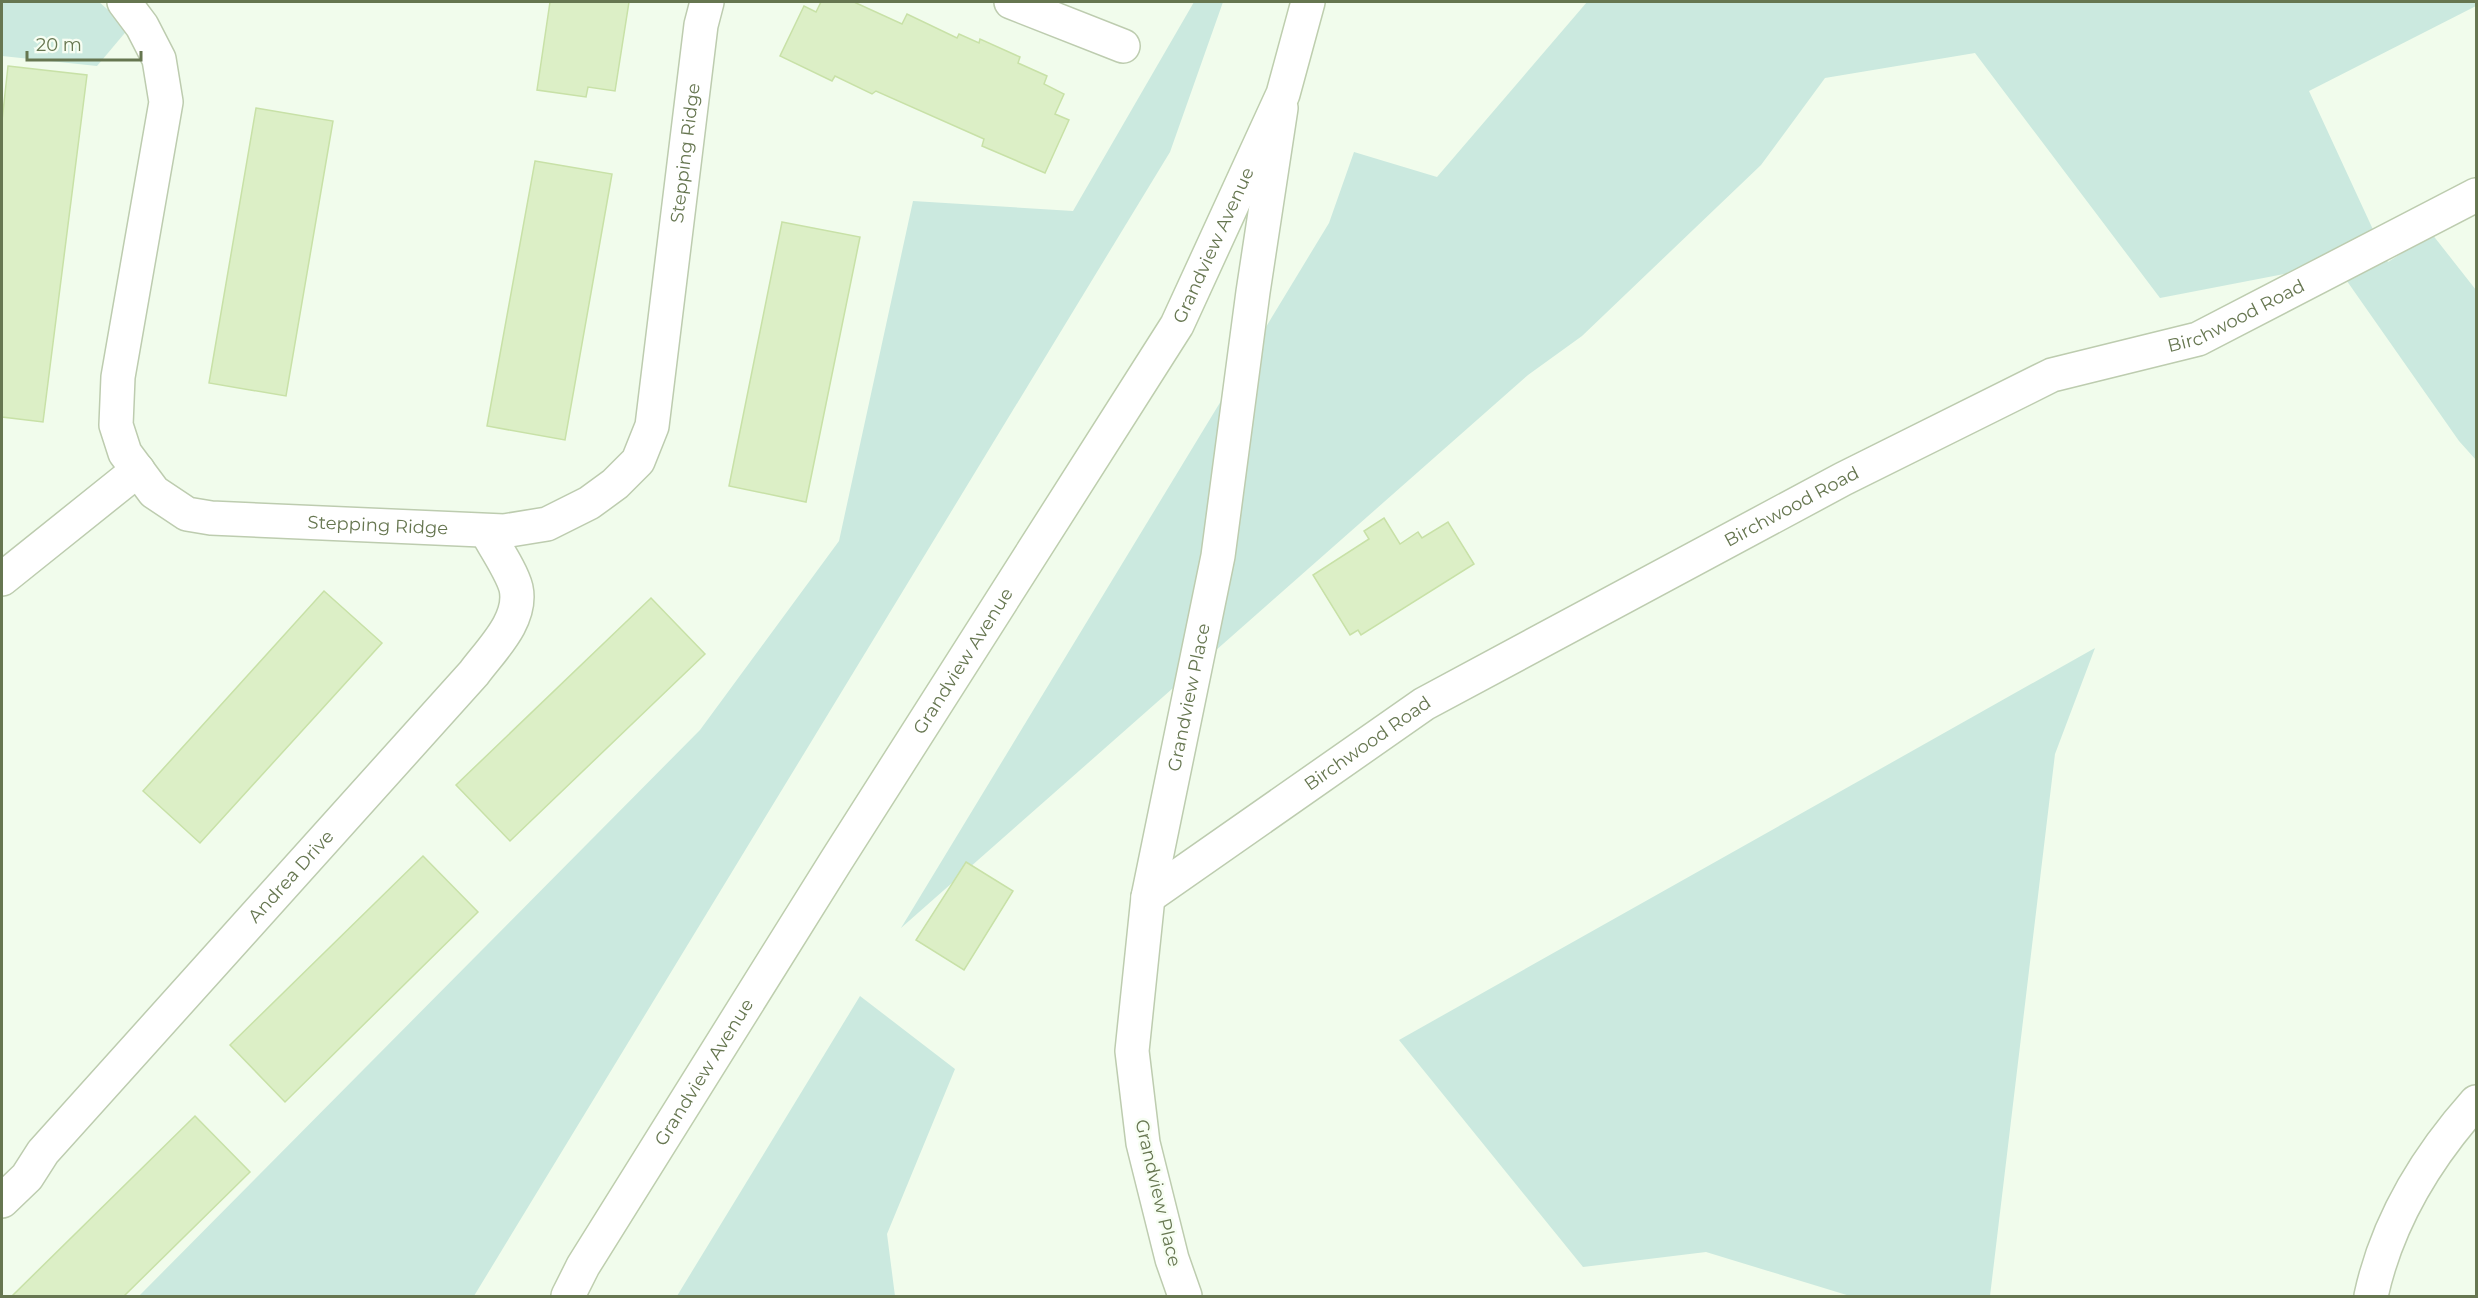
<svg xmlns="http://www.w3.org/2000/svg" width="2478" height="1298" viewBox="0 0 2478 1298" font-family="Montserrat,sans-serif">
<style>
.green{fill:#cbe9df}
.building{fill:#dcefc6;stroke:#c8e1a7;stroke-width:1.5}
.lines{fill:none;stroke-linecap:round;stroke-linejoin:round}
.street-casing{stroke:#bdccaf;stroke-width:36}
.secondary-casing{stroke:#beceae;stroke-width:36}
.street{stroke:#fff;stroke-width:33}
.secondary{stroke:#fff;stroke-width:33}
.labels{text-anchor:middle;stroke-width:5;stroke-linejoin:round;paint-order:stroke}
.street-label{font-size:18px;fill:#667650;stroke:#f7fef3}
</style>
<rect width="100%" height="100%" fill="#f1fcec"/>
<g class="green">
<path d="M2,2H99L129,28L97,66L2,56Z"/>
<path d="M1194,2H1223L1170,152L474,1296H139L700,730L839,541L913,201L1073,211Z"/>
<path d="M1587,2H2476V6L2309,91L2388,262L2432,234L2476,290V460L2459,441L2335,264L2160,298L1975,53L1825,78L1761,165L1582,336L1528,375L901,928L1329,223L1354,152L1437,177Z"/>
<path d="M2095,648L2055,754L1990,1296H1850L1706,1252L1583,1267L1399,1040Z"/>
<path d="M860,996L955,1069L887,1234L895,1296H677Z"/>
</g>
<g class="building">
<path d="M550,2H629L615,91L588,87L586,97L537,90Z"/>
<path d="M821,2H854L902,24L907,14L957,38L959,34L979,43L980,39L1020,57L1018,63L1047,76L1044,84L1064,94L1055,114L1069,120L1045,173L982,146L984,139L876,91L872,94L835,76L832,81L780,56L804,6L816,12Z"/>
<path d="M8,66L87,75L43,422L2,417V121Z"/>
<path d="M256,108L333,121L286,396L209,383Z"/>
<path d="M535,161L612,174L565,440L487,426Z"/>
<path d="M782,222L860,237L806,502L729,486Z"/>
<path d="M1384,518L1400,544L1418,532L1422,538L1448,522L1474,564L1361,635L1358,630L1350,635L1313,575L1369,539L1364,531Z"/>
<path d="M324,591L382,643L200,843L143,791Z"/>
<path d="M651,598L705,654L510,841L456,785Z"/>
<path d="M423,856L478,912L285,1102L230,1045Z"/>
<path d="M966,862L1013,891L964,970L916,940Z"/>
<path d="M195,1116L250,1172L124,1296H12Z"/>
</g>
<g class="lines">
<defs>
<g id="street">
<path id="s1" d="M124,2L142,26L159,59L166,102L118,377L116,425L125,453L154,492L187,514L211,518L504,531L547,524L589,503L615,484L638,461L652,426L701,25L707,2"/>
<path d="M1011,2L1123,46"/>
<path d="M2,579L138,470"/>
<path id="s2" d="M1148,897L1424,704L1843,479L2052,375L2198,339L2476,195"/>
<path id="s3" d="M2,1201L27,1177L43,1152L474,673C491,650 523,620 516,588C512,572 495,547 486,531"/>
<path id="s4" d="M1185,1296L1172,1259L1143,1143L1132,1051L1148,897L1218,556L1253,292L1281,108"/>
<path d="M2371,1296C2387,1222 2426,1158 2476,1102"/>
</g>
<g id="secondary">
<path id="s5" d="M568,1296L583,1266L836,861L1177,325L1283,94L1308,2"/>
</g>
</defs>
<use href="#street" class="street-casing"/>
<use href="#secondary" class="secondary-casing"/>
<use href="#street" class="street"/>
<use href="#secondary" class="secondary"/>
</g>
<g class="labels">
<g class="street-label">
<text dy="6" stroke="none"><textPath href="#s1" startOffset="1341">Stepping Ridge</textPath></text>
<text dy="6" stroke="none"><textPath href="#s5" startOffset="1234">Grandview Avenue</textPath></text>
<text dy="6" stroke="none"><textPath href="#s2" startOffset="1240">Birchwood Road</textPath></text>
<text dy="6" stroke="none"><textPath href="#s2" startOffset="754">Birchwood Road</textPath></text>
<text dy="6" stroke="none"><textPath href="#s1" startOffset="747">Stepping Ridge</textPath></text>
<text dy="6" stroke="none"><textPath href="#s5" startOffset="748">Grandview Avenue</textPath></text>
<text dy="6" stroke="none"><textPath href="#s4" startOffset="610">Grandview Place</textPath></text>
<text dy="6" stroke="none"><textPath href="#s2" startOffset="268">Birchwood Road</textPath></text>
<text dy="6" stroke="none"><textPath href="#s3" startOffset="435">Andrea Drive</textPath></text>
<text dy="6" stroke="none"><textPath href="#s5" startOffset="262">Grandview Avenue</textPath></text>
<text transform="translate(1158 1193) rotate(77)" y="6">Grandview Place</text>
</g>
</g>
<rect width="2478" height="1298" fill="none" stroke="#667650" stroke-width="6"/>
<path d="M27 51v9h114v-9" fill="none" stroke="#667650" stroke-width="3"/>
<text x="36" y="51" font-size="18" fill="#667650" stroke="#f7fef3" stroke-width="4.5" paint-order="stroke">20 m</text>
</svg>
